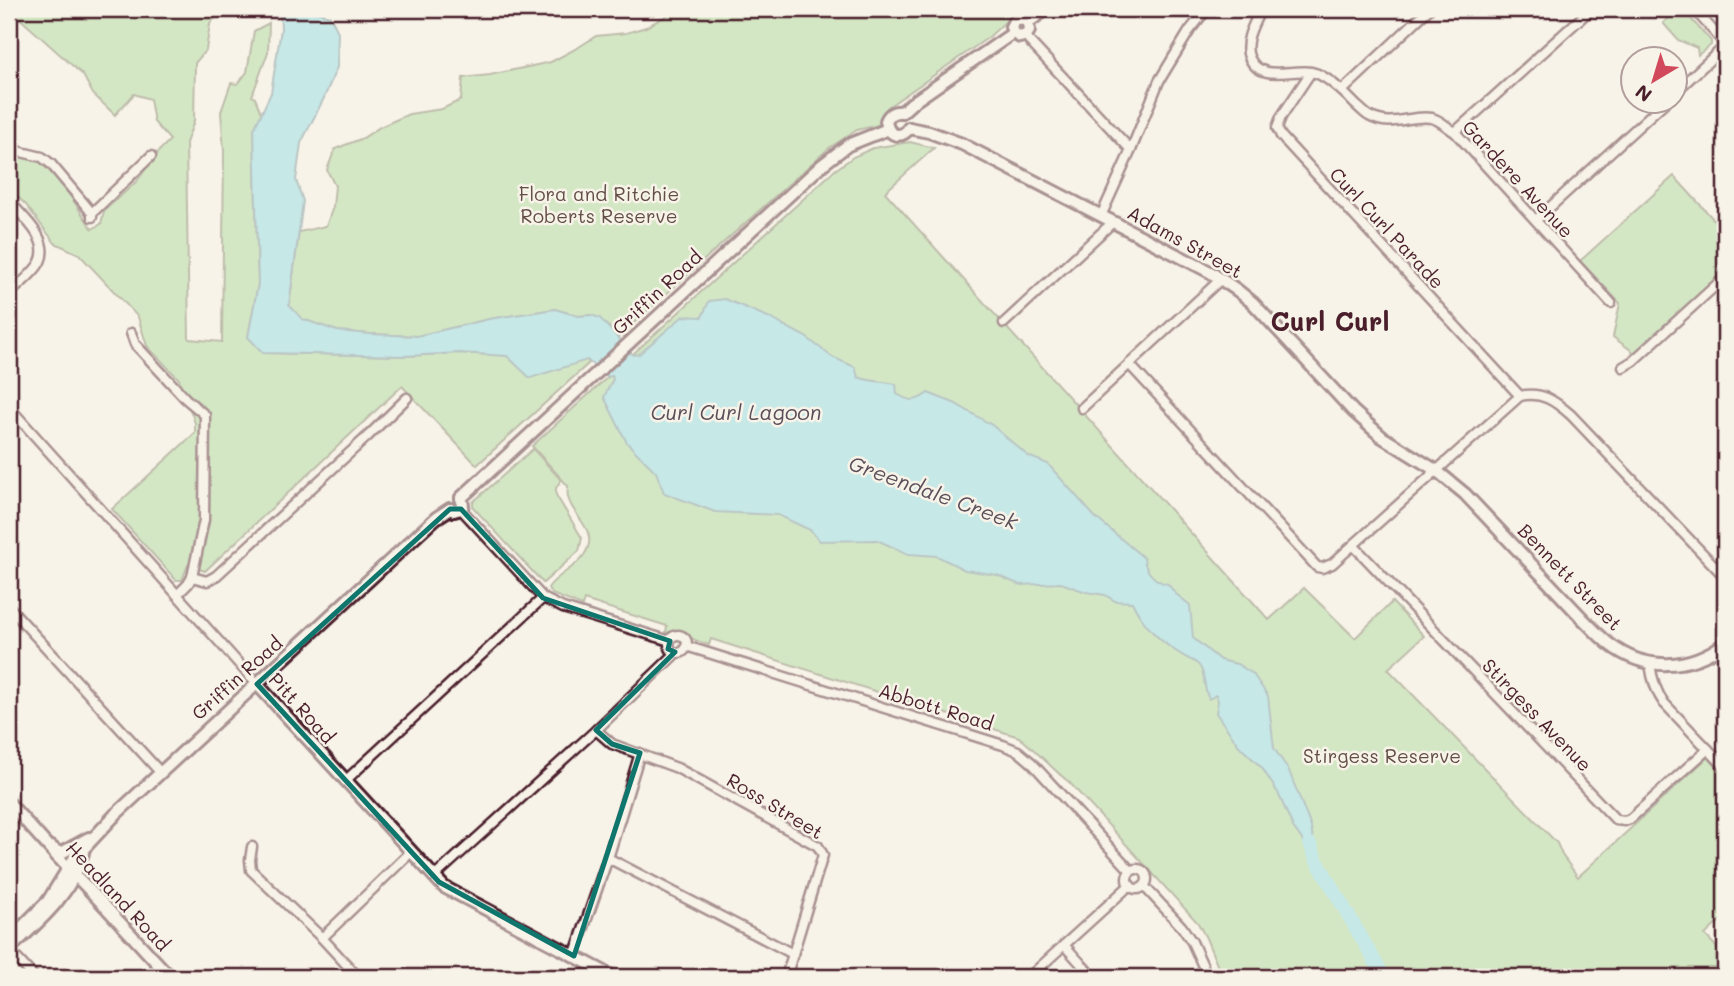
<svg xmlns="http://www.w3.org/2000/svg" width="1734" height="986" viewBox="0 0 1734 986" font-family="Mali,sans-serif">
<style>
.green{fill:#a8da9b;stroke:#797c63;stroke-width:2}
.water{fill:#8adbe4;stroke:#70909a;stroke-width:2}
.lines{fill:none;stroke-linecap:round;stroke-linejoin:round}
.river{stroke:#8adbe4;stroke-width:14}
.street-casing{stroke:#4a1f2b;stroke-width:13}
.secondary-casing{stroke:#4a1f2b;stroke-width:16}
.street{stroke:#f7f3e8;stroke-width:8}
.secondary{stroke:#f7f3e8;stroke-width:10}
.marked{fill:none;stroke:#0f766e;stroke-width:5;stroke-linejoin:round}
.labels{text-anchor:middle;stroke-width:5;stroke-linejoin:round;paint-order:stroke}
.street-label{font-size:19px;fill:#4a1f2b;stroke:#f7f3e8}
.park-label{font-size:19px;fill:#624e47;stroke:#f7f3e8}
.water-label{font-size:21px;font-style:italic;fill:#5a4e59;stroke:#f7f3e8}
.district-label{font-size:26px;font-weight:bold;fill:#4a1f2b;stroke:#f7f3e8}
</style>
<rect width="100%" height="100%" fill="#f7f3e8"/>
<filter id="ink" filterUnits="userSpaceOnUse"><feTurbulence type="fractalNoise" baseFrequency=".0143" numOctaves="2"/><feDisplacementMap in="SourceGraphic" scale="14" xChannelSelector="R" yChannelSelector="G"/><feConvolveMatrix kernelMatrix="1 2 1 2 8 2 1 2 1" color-interpolation-filters="sRGB"/></filter>
<g filter="url(#ink)">
<g class="green">
<path d="M9,9H222L210,24L206,50L195,63L194,121L186,143L189,339L222,342L224,151L221,112L231,83L238,84L247,72L254,31L269,23L268,52L252,96L255,98L262,115L254,129L258,284L248,337L264,353L406,356L459,353L587,360L589,363L477,465L402,386L205,571L188,565L182,580H176L112,509L195,433V423L179,379L147,346L138,317L79,254L55,243L26,205L9,188V154L40,162L61,182L92,229L101,224L104,211L136,182L160,150L170,140L154,122L150,99L134,94L115,115L93,94L83,75L16,15L9,21Z"/>
<path d="M679,9H1026L1007,20L989,37L888,107L878,125L857,130L829,148L618,337L613,334L609,327L591,315L578,316L555,309L489,319L417,336L370,334L337,331L302,319L289,306L299,232L326,226L333,207L335,186L327,170L335,149L363,138L380,127L409,114L442,109L461,100L463,78L490,75L551,62L579,47L596,36L626,33L646,27Z"/>
<path d="M1678,9H1682L1711,41V45L1698,55L1697,48L1678,40L1663,23Z"/>
<path d="M910,142L934,148L885,192L1269,620L1304,588L1355,638L1392,602L1424,636L1388,669L1557,843L1562,855L1578,877L1708,757L1725,776V916L1705,935L1725,956V977H1222L1206,938L1198,923L1069,782C1051,768 1037,751 1019,737L711,639L709,645C691,640 685,632 666,632L667,626L584,600L582,606L552,594L548,588C557,574 575,569 584,555C601,531 572,517 568,497C567,493 568,489 568,486L532,446L835,170L853,157L873,148Z"/>
<path d="M1674,176L1725,232V272L1645,346L1635,353L1613,337L1620,303L1580,261Z"/>
<path d="M533,449L561,480L556,488V495L582,538L579,551L543,583L473,507V502Z"/>
</g>
<path class="water" d="M280,9H307L330,16L338,32L337,67L324,98L301,143L296,180L303,201L289,305L302,319L337,331L370,334L417,336L489,319L555,309L578,316L591,315L600,318L633,355L639,354L683,316L702,317L709,301L725,299L768,317L806,337L832,357L855,367L858,377C871,382 883,381 896,384L897,394C910,402 916,402 928,393L954,403L992,425L1028,456L1048,464L1095,517L1144,558C1145,571 1155,582 1168,584L1176,594L1190,605L1193,638L1220,660L1237,664L1253,674L1268,696L1274,748L1289,771L1311,827L1316,859L1293,827L1278,793L1262,768L1239,746L1216,713L1218,701L1216,695L1209,699C1203,689 1206,676 1200,667C1196,660 1188,660 1182,655C1161,643 1142,624 1132,602L1115,601L1105,595L1086,592L1061,583L1020,585L997,575L965,570L937,556L908,554L877,540L820,541L810,530L778,515L715,512L664,493L656,472L627,443L604,397L613,379L612,376L608,377L587,360L530,378L507,356L459,353L406,356L263,353L248,337L258,284L254,129L271,93L281,29Z"/>
<g class="lines">
<path class="river" d="M1310,844L1316,859L1384,977"/>
<defs>
<g id="street">
<path d="M1261,9C1254,23 1242,44 1250,59C1263,85 1298,64 1320,75C1334,82 1346,95 1357,106C1361,109 1365,114 1369,116C1392,129 1410,114 1432,118C1440,120 1448,128 1455,132L1611,303"/>
<path d="M1694,9L1725,44"/>
<path d="M1026,35L1030,42L1131,150"/>
<path d="M1311,72L1281,117L1277,128L1281,136L1520,396"/>
<path d="M1342,91L1429,9"/>
<path d="M1674,93L1725,46"/>
<path d="M1455,132L1591,9"/>
<path d="M9,149L42,157L51,164L92,213V217"/>
<path d="M9,201C22,216 51,239 40,262C34,274 19,284 9,294"/>
<path d="M92,213L151,156"/>
<path d="M1101,216L1131,150L1159,81L1190,30L1207,9"/>
<path d="M1536,220L1665,102"/>
<path d="M1004,323L1113,222"/>
<path d="M131,333L135,344L186,399L205,415L204,520L192,577L188,584L177,595"/>
<path d="M1129,364L1317,567L1322,568L1332,564L1520,396C1542,391 1555,401 1571,415L1725,577"/>
<path d="M1623,367L1633,361L1725,277"/>
<path d="M9,407L257,684"/>
<path d="M1082,408L1221,279"/>
<path d="M461,509L543,598L563,608L670,641"/>
<path d="M1354,546L1616,820L1625,821L1630,819L1708,749"/>
<path d="M192,577L207,581L216,576L368,436L407,398"/>
<path d="M9,607L160,772"/>
<circle cx="678" cy="644" r="9"/>
<path d="M686,646L1003,745L1018,751L1031,762L1131,871"/>
<path d="M1650,664C1652,678 1655,691 1664,703L1725,767"/>
<path d="M596,730L612,744L677,768L818,846L823,855L786,977"/>
<path d="M345,781L543,598"/>
<path d="M252,847L250,860L251,870L322,938L358,977"/>
<path d="M608,858L793,954"/>
<circle cx="1137" cy="879" r="10"/>
<path d="M434,877L596,730L673,656L675,652"/>
<path d="M1144,886L1182,927L1192,942L1208,977"/>
<path d="M322,938L411,852"/>
<path d="M1064,945L1093,977"/>
<path d="M9,950L34,977"/>
<path d="M574,956L608,858L640,753"/>
<path d="M1029,977L1130,885"/>
</g>
<g id="secondary">
<path d="M1028,22L1047,9"/>
<path d="M1013,33L1011,27L1014,21L1019,18L1028,22"/>
<path d="M1013,33L1020,37L1026,35L1029,31L1028,22"/>
<path d="M902,112L912,103L1013,33"/>
<path d="M909,128L929,132L962,144L1210,272L1237,290L1253,303L1353,411L1382,437L1437,471L1465,494L1582,618C1591,627 1599,636 1609,644C1645,672 1690,670 1725,643"/>
<path d="M888,129L886,121C889,114 894,111 902,112"/>
<path d="M888,129C894,137 903,137 909,128"/>
<path d="M461,498L822,165L848,145L888,129"/>
<path d="M450,509L454,511L461,509L463,505L461,498"/>
<path d="M257,684L444,887L614,977"/>
<path d="M9,803L55,854L101,902L170,977"/>
<path d="M51,847L58,852H63L89,838"/>
<path d="M9,940L48,901L74,859L116,814L436,518L450,509"/>
<path d="M9,949C40,921 72,894 83,853"/>
</g>
</defs>
<use href="#street" class="street-casing"/>
<use href="#secondary" class="secondary-casing"/>
<use href="#street" class="street"/>
<use href="#secondary" class="secondary"/>
</g>
</g>
<path d="M0 0H1734V986H0ZM450,509H461L543,598L670,641L668,649L675,652L596,730L612,744L640,753L574,956L439,882L257,684Z" fill="#f7f3e8" fill-opacity=".55" fill-rule="evenodd"/>
<path class="marked" d="M450,509H461L543,598L670,641L668,649L675,652L596,730L612,744L640,753L574,956L439,882L257,684Z"/>
<g class="labels">
<g class="street-label">
<text transform="translate(1518 179) rotate(47)" y="7">Gardere Avenue</text>
<text transform="translate(1387 228) rotate(47)" y="7">Curl Curl Parade</text>
<text transform="translate(1185 242) rotate(29)" y="7">Adams Street</text>
<text transform="translate(657 292) rotate(-43)" y="7">Griffin Road</text>
<text transform="translate(1570 577) rotate(46)" y="7">Bennett Street</text>
<text transform="translate(237 678) rotate(-42)" y="7">Griffin Road</text>
<text transform="translate(936 707) rotate(17)" y="7">Abbott Road</text>
<text transform="translate(302 708) rotate(48)" y="7">Pitt Road</text>
<text transform="translate(1537 715) rotate(46)" y="7">Stirgess Avenue</text>
<text transform="translate(775 806) rotate(31)" y="7">Ross Street</text>
<text transform="translate(118 896) rotate(47)" y="7">Headland Road</text>
</g>
<g class="park-label">
<text x="599" y="201">Flora and Ritchie<tspan x="599" dy="22">Roberts Reserve</tspan></text>
<text x="1382" y="763">Stirgess Reserve</text>
</g>
<g class="water-label">
<text x="736" y="420">Curl Curl Lagoon</text>
<text transform="translate(933 493) rotate(20)" y="7">Greendale Creek</text>
</g>
<g class="district-label">
<text x="1330" y="331">Curl Curl</text>
</g>
</g>
<rect width="1734" height="986" fill="none" stroke="#f7f3e8" stroke-width="35"/>
<rect x="18" y="18" width="1699" height="951" fill="none" stroke="#4a1f2b" stroke-width="2.5" filter="url(#ink)"/>
<g transform="translate(1654 80) rotate(218)"><circle r="33" fill="#f7f3e8" stroke="#b29e9c" stroke-width="2"/>
<path d="M0-5L12 26L0 18L-12 26Z" fill="#d1495b"/>
<text y="-10" font-size="19" font-weight="bold" text-anchor="middle" fill="#4a1f2b">N</text>
</g>
</svg>
